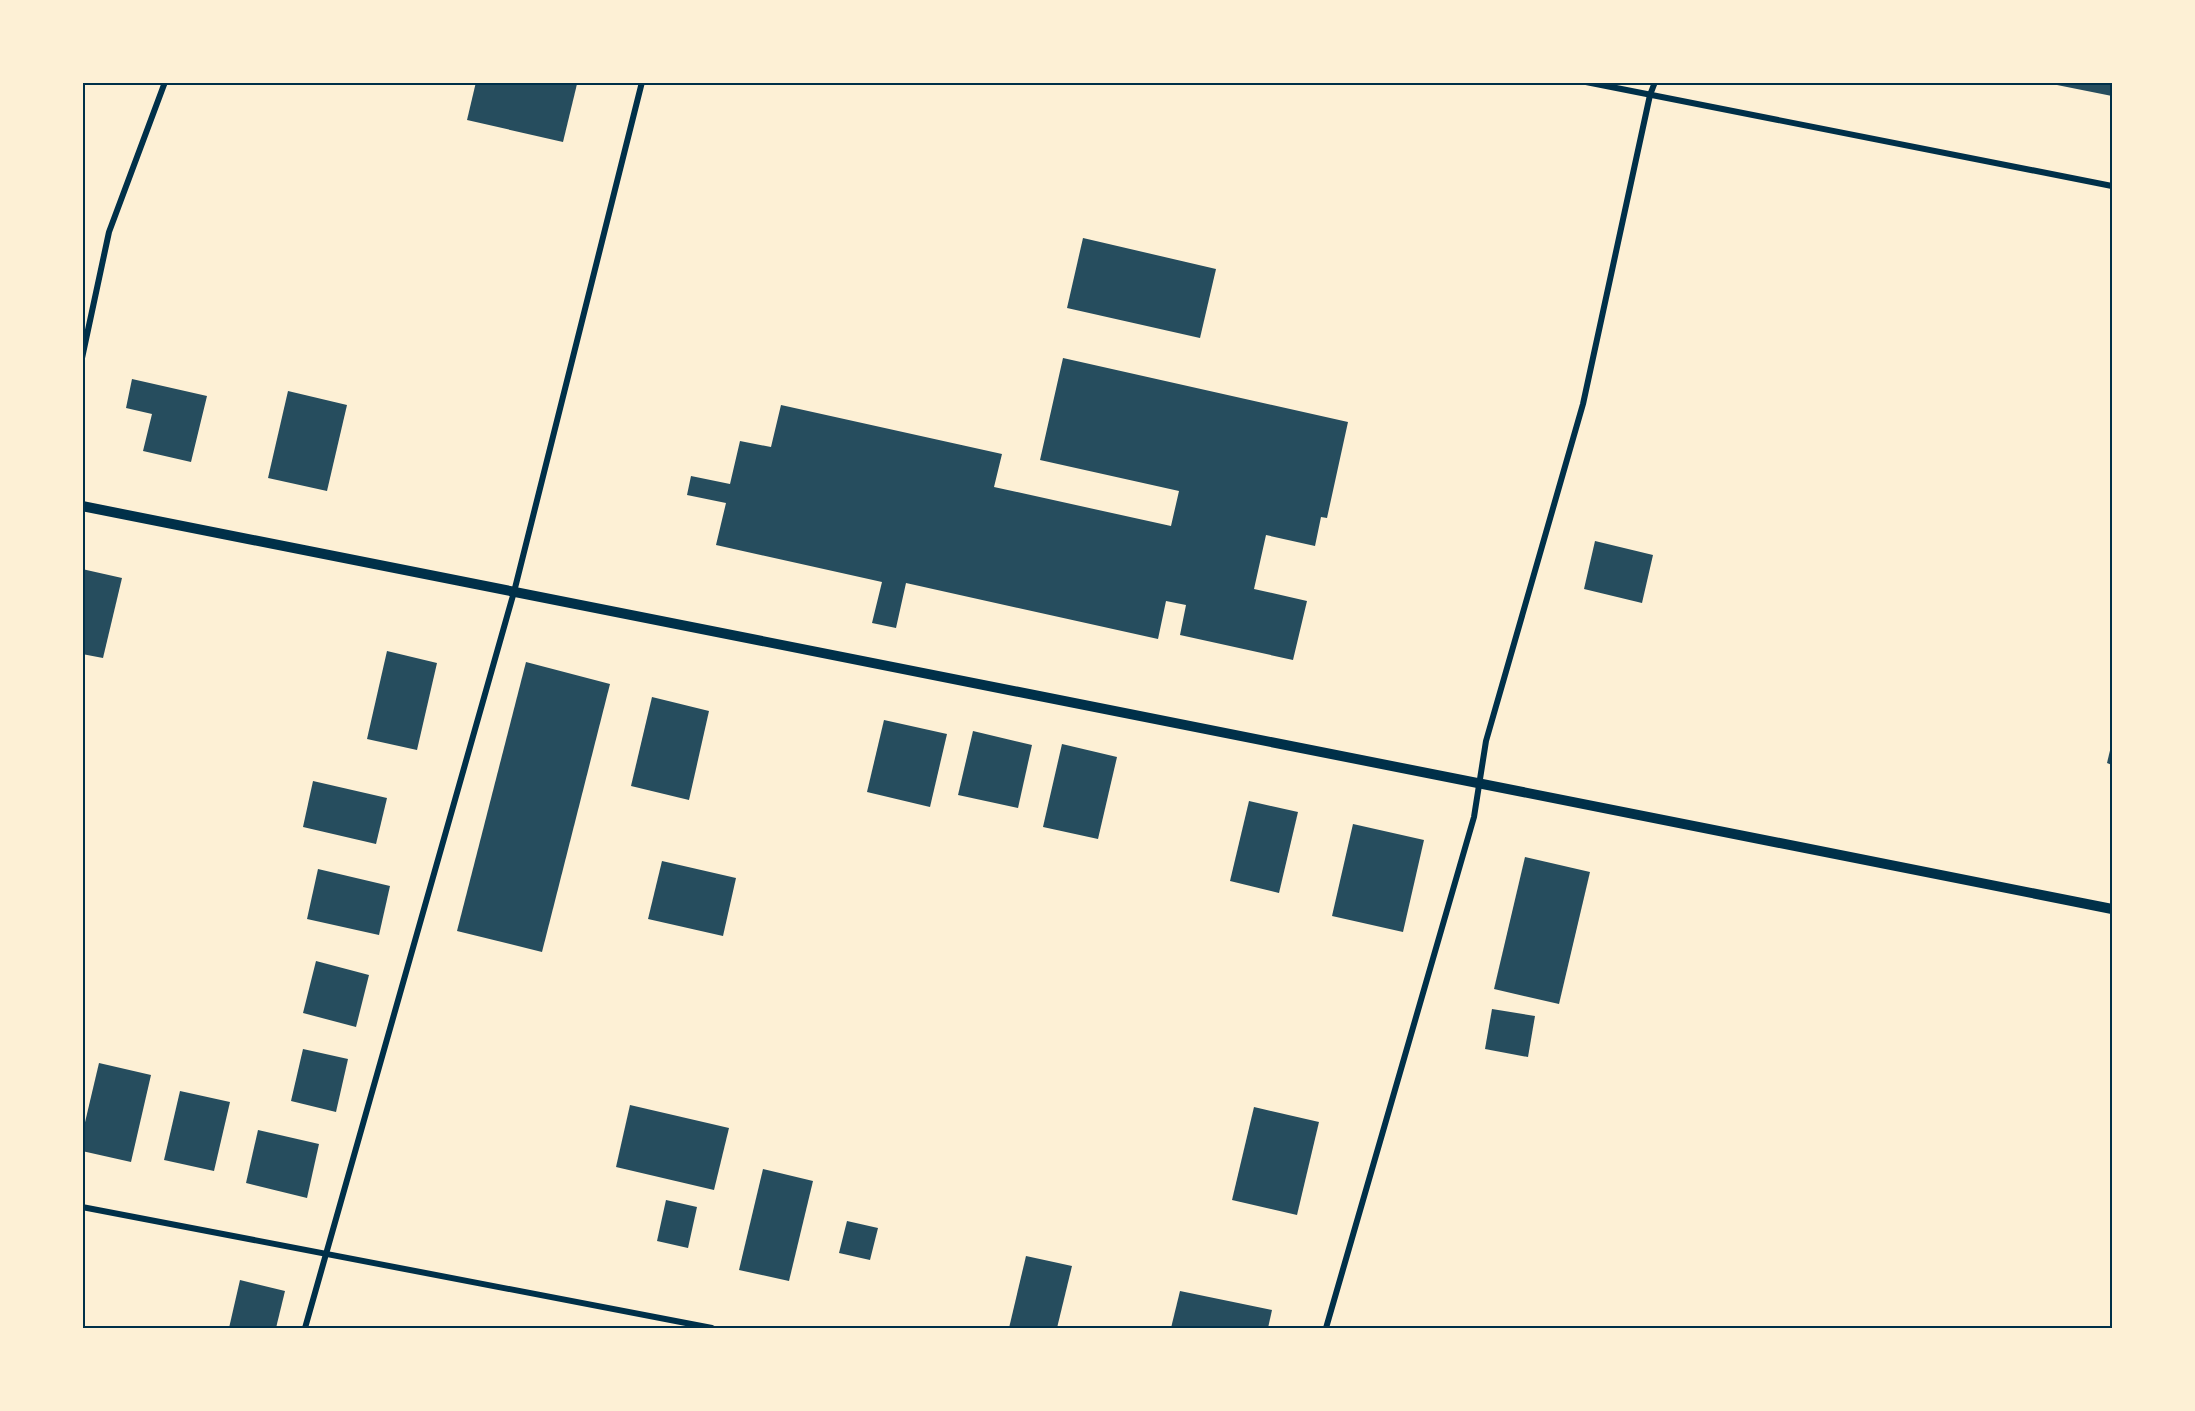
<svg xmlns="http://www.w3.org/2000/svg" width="2195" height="1411" viewBox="0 0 2195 1411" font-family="Signika,sans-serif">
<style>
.building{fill:#264d5e}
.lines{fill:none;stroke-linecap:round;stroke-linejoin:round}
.minor{stroke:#003049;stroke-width:6}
.tertiary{stroke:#003049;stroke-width:10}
.neatline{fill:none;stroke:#003049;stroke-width:2}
</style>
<rect width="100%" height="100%" fill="#fdf0d5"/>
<g class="building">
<path d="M476,82L577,84L563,142L467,120Z"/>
<path d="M2052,82H2112V96L2052,84Z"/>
<path d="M1083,238L1216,269L1200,338L1067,308Z"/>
<path d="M1063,358L1348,422L1327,518L1321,517L1315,546L1266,535L1254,589L1307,601L1293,660L1180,635L1186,605L1166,601L1158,639L906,583L896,628L872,623L882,582L716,545L726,503L687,495L691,476L730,484L740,441L771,447L781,405L1002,454L994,487L1171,526L1179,491L1040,460Z"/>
<path d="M132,379L207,396L191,462L143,451L152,414L126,408Z"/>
<path d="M288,391L347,405L327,491L268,478Z"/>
<path d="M1595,541L1653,555L1642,603L1584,589Z"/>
<path d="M82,569L122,578L103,658L82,654Z"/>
<path d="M387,651L437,663L417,750L367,739Z"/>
<path d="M526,662L610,684L542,952L457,931Z"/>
<path d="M652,697L709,711L689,800L631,786Z"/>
<path d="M884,720L947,734L930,807L867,792Z"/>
<path d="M973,731L1032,745L1018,808L958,795Z"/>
<path d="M2112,742V765L2107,763Z"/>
<path d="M1062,744L1117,757L1098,839L1043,827Z"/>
<path d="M313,781L387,798L376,844L303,827Z"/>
<path d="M1249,801L1298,812L1279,893L1230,881Z"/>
<path d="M1353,824L1424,840L1403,932L1332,916Z"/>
<path d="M1525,857L1590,872L1559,1004L1494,989Z"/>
<path d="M662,861L736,878L723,936L648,919Z"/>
<path d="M318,869L390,886L379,935L307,919Z"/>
<path d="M316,961L369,975L356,1027L303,1013Z"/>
<path d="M1492,1009L1535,1016L1528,1057L1485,1049Z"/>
<path d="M303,1049L348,1059L336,1112L291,1101Z"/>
<path d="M99,1063L151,1075L131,1162L82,1151V1135Z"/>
<path d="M180,1091L230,1102L214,1171L164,1160Z"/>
<path d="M630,1105L729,1128L714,1190L616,1167Z"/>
<path d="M1254,1107L1319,1122L1297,1215L1232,1200Z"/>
<path d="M258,1130L319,1144L307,1198L246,1183Z"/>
<path d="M763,1169L813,1181L789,1281L739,1270Z"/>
<path d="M666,1200L697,1207L688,1248L657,1241Z"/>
<path d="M847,1221L878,1228L870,1260L839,1253Z"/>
<path d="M1026,1256L1072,1266L1057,1328H1009Z"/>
<path d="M240,1280L285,1291L276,1328H229Z"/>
<path d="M1180,1291L1272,1310L1268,1328H1171Z"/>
</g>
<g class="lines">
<g class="minor">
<path d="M1586,82L2112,186"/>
<path d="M82,358L109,232L165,82"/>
<path d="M82,1207L712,1328"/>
<path d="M305,1328L514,592L642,82"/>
<path d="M1326,1328L1474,817L1486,741L1583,404L1650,95L1655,82"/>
</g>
<path class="tertiary" d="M82,506L2112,909"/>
</g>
<rect width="2195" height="1411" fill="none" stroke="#fdf0d5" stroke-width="168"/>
<rect x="84" y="84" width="2027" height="1243" class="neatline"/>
</svg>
